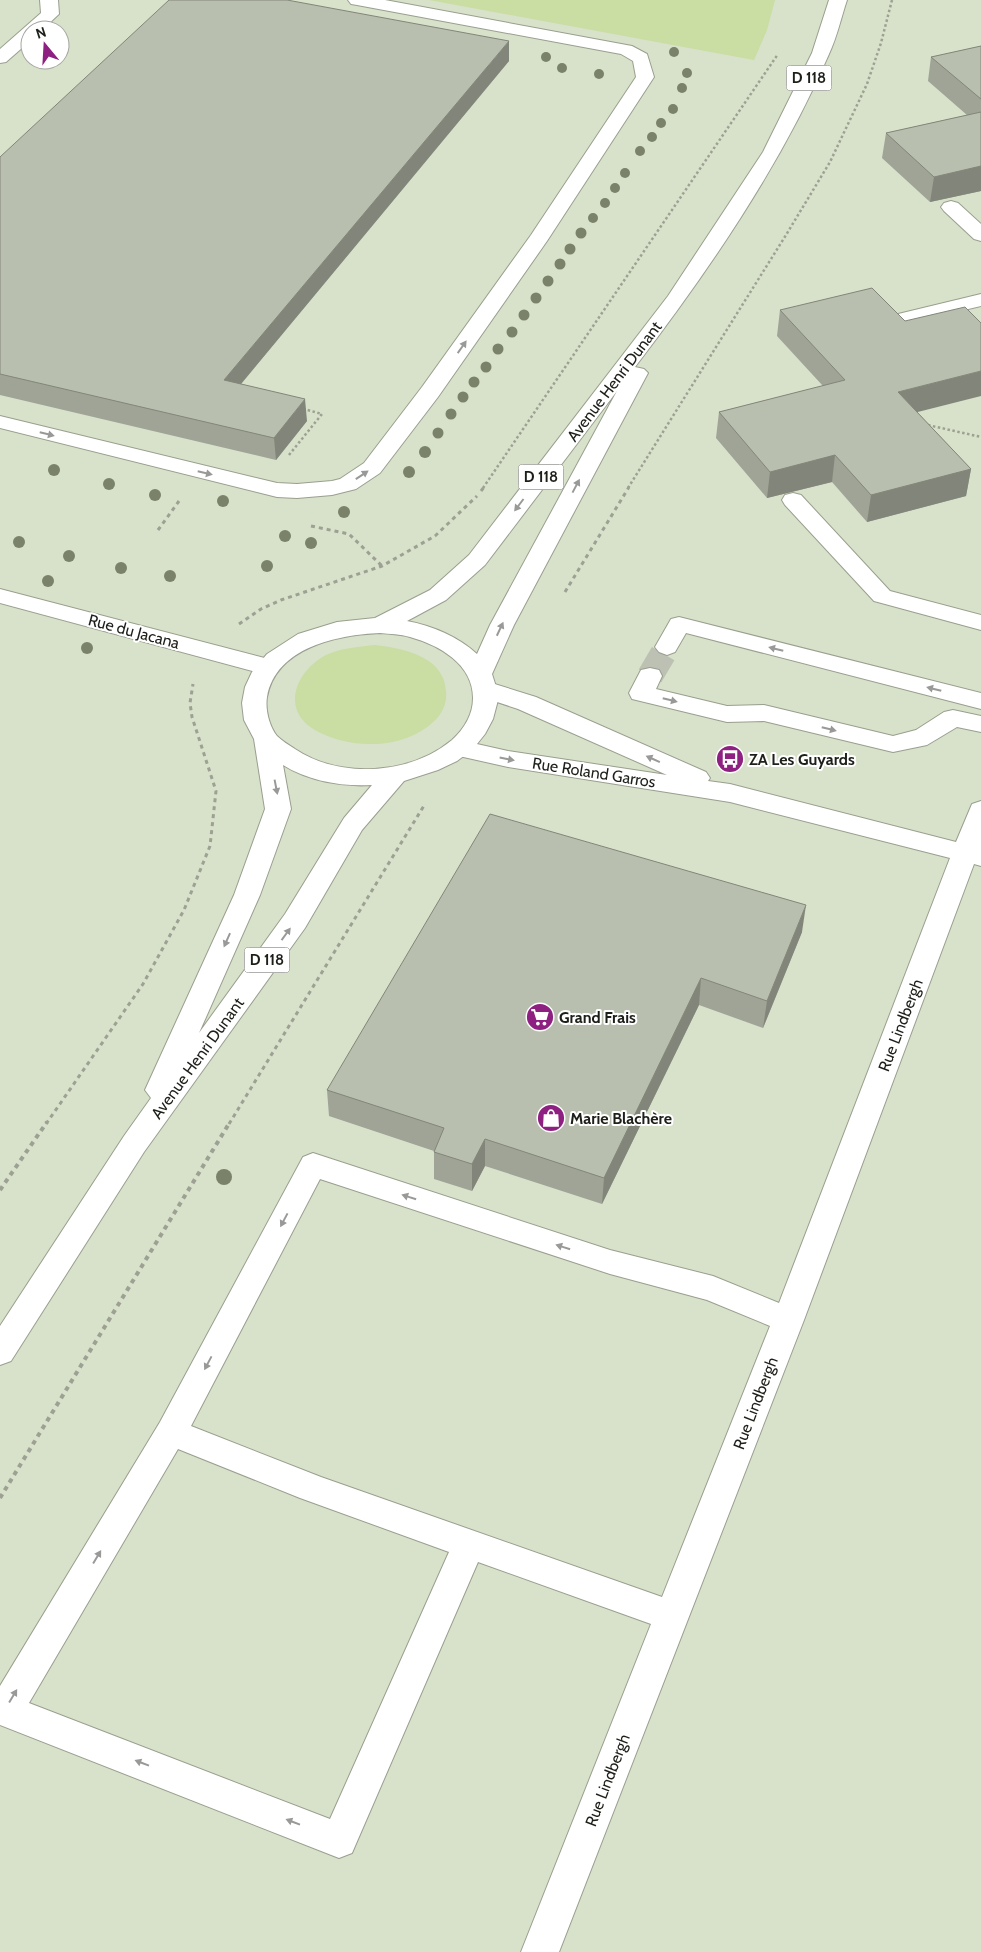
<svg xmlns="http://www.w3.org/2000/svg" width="981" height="1952" viewBox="0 0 981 1952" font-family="Cabin,sans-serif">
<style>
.built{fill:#d8e1c9;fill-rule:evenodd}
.green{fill:#cadda3}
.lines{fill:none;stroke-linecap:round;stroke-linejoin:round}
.minor-tunnel{stroke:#bcc1b3;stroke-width:26;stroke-dasharray:26 12;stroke-linecap:butt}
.minor-casing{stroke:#999f8f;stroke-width:2}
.major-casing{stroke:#999f8f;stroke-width:2}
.path-far2{stroke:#9da194;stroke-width:2.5;stroke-dasharray:2.5 2.5;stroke-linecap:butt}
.path-far1{stroke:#9da194;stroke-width:3;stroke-dasharray:4 4;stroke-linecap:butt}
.path{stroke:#9da194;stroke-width:4;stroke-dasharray:4.5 4.5;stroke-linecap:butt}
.minor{fill:#fff;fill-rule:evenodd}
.major{fill:#fff;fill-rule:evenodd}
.tree{fill:#7a826a}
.wall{fill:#9fa496}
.shaded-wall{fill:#82867a}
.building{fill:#b9bfae;stroke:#82867a}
.oneway{fill:#999a98}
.labels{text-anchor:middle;stroke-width:4;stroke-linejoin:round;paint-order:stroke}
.shield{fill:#fff;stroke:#61625e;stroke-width:1}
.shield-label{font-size:15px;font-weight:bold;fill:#1d1f19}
.street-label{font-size:16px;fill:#1d1f19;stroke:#fff}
.poi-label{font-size:16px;font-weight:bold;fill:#1d1f19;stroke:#fff;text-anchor:start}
</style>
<rect width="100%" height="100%" fill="#e4ead9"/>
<path class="built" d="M0,0H981V1952H0ZM30,30H60V60H30Z"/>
<g class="green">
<path d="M429,0H775L767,30L754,60Z"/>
<path d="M374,645C402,648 445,656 446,692C447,700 444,710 438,717C409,750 352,751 315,730C280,709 296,671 326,655C341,648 358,647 374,645Z"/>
</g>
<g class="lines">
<path class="minor-tunnel" d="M650,676L667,647"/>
<defs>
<g id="minor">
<path d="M40,0H58L59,14L42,30H30V41L6,62L0,63V49L41,13Z"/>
<path d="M348,0H385L632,46L647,54L654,77L547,241L438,397L380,473L356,489L332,495L297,498L277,497L0,428V416L277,483L297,484L332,481L340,479L364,463L422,387L531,235L636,77L633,61L621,54L357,5L351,4Z"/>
<path d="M951,201L958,203L981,224V241L974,239L944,211L941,207L944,203Z"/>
<path d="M981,294V306L901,325L894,323L891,319L894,315Z"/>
<path d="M793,493L801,495L890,591L981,615V630L874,601L785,505L782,500L785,495Z"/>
<path d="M0,589L276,661L279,667L276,673L267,675L0,603Z"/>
<path d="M679,617L981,693V709L686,633L675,652L667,655L659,652L655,647L671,619Z"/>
<path d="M650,668L659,670L662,676L656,689L727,706L764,705L893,736L916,730L944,712L953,710L981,716V732L957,727L927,745L893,752L764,721L727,722L632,699L629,693L641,670Z"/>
<path d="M485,681L536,697L706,772L710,778L708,781L730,784L956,842L972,804L981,801V866L974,864L804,1320L559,1952H521L651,1624L478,1562L352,1853L339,1858L0,1725V1686L160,1422L303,1157L313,1153L610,1250L713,1276L779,1303L950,858L730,802L508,767L450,754L446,748L450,742L459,740L508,751L667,775L518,709L476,695L473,689L476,683ZM320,1179L610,1274L707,1300L770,1326L662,1597L321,1477L191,1426ZM178,1449L300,1498L449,1552L330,1819L29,1703Z"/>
</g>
<path id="major" d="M829,0H847C841,18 837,37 829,54C780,167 709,270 635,367L644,369L648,373L514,625L492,674L497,690L498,700L493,719L485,734L473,749L457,761L438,770L404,781L362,830L305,928L144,1152L11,1361L0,1365V1326L124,1136L151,1098L145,1090L234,895L265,809L254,739L244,720L242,703L245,687L252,672L267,654L298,634L337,622L375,618L430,590L469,555L668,296L763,152L812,53ZM617,391L490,625L477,654C457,636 433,626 407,621L446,600L485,565ZM380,633C390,634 400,634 410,637C439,645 473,664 473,698C473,715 464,729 452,740C410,775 340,779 295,749C289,745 282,741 277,736C269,726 265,709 267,697C276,647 338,635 380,633ZM283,765C308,781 343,787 372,785L344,818L285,914L199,1033L260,895L291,809Z"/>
</defs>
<use href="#minor" class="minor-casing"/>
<use href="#major" class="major-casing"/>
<g class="path-far2">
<path d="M928,425L981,437"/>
<path d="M289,455L322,414L304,409"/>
<path d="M483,488L778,54"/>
<path d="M628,488L786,235L830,162L867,84L881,43L892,0"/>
</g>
<g class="path-far1">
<path d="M481,491L484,487"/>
<path d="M311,526L349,534L382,566"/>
<path d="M158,530L179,501"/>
<path d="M565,592L629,487"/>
<path d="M239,624L261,609L281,600L382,566L435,536L477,496"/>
<path d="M46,1124L143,984L184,910L210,846L216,791L192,717L190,703L193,684"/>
<path d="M229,1124L425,804"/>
</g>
<g class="path">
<path d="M0,1190L47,1122"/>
<path d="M0,1498L230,1122"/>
</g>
<use href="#minor" class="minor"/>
<use href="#major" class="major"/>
</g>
<g class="tree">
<circle cx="674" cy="52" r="5"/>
<circle cx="546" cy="57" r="5"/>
<circle cx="562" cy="68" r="5"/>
<circle cx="687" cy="73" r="5"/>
<circle cx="599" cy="74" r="5"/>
<circle cx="682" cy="88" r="5"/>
<circle cx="673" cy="109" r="5"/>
<circle cx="661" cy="123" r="5"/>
<circle cx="652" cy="137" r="5"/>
<circle cx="640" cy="151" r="5"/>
<circle cx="625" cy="173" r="5"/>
<circle cx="615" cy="188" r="5"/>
<circle cx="605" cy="203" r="5"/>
<circle cx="593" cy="218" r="5"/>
<circle cx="581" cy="233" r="5.5"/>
<circle cx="570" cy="249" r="5.5"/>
<circle cx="560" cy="264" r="5.5"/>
<circle cx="548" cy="281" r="5.5"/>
<circle cx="536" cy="298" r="5.5"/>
<circle cx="524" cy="315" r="5.5"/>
<circle cx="512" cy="332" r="5.5"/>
<circle cx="498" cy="349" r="5.5"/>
<circle cx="486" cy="367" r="5.5"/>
<circle cx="474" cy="382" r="5.5"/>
<circle cx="463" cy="397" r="5.5"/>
<circle cx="451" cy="414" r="5.5"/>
<circle cx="438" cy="433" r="5.5"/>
<circle cx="425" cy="452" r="6"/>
<circle cx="54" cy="470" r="6"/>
<circle cx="409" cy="472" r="6"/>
<circle cx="109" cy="484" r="6"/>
<circle cx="155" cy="495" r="6"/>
<circle cx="223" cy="501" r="6"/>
<circle cx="344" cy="512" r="6"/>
<circle cx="285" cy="536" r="6"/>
<circle cx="19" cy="542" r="6"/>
<circle cx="311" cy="543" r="6"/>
<circle cx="69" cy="556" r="6"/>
<circle cx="267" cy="566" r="6"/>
<circle cx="121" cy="568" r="6"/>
<circle cx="170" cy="576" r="6"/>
<circle cx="48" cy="581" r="6"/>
<circle cx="87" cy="648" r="6"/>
<circle cx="224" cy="1177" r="8"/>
</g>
<g class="wall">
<path d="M981,46V191L930,202L882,158L886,133L967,115L928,81L931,57Z"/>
<path d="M509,61L241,384L307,421L276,460L0,395V157Z"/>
<path d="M780,310L917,412L971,469L966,496L867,522L832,482L767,498L716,438L719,412L823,386L777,336Z"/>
<path d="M802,932L763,1028L699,1005L602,1204L485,1166L472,1191L434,1179V1151L329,1116L327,1090Z"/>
</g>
<g class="shaded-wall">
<path d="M509,41V61L226,402L224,380Z"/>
<path d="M981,166V191L930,202L934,177Z"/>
<path d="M981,371V396L894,418L898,392Z"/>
<path d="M305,399L307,421L276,460L274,438Z"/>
<path d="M835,455L832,482L767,498L770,472Z"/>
<path d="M971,469L966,496L867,522L871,495Z"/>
<path d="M806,905L802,932L763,1028L767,1001Z"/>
<path d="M701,978L699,1005L602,1204L604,1178Z"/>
<path d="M485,1139V1166L472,1191V1164Z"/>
</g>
<g class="building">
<path d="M169,0H287L509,41L224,380L305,399L274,438L0,374V157Z"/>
<path d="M981,46V99L931,57Z"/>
<path d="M981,112V166L934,177L886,133Z"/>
<path d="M872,288L905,321L965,307L981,323V371L898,392L971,469L871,495L835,455L770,472L719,412L845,380L780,310Z"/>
<path d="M490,814L806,905L767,1001L701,978L604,1178L485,1139L472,1164L434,1152L444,1128L327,1090Z"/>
</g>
<defs><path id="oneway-solid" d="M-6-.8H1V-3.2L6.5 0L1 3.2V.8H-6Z" transform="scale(1.25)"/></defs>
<g class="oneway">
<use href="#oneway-solid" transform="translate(462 347) rotate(-55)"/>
<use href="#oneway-solid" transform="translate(47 434) rotate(14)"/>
<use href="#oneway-solid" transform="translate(205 473) rotate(13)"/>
<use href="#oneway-solid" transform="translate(362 475) rotate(-34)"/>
<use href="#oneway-solid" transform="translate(576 486) rotate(-62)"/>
<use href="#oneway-solid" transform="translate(519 505) rotate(127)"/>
<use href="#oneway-solid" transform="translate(500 629) rotate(-65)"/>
<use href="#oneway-solid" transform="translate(776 649) rotate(-166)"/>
<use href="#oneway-solid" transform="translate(934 689) rotate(-166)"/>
<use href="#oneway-solid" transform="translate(670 700) rotate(14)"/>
<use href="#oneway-solid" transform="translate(829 729) rotate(14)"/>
<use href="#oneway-solid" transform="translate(507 759) rotate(11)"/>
<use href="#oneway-solid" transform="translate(653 759) rotate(-156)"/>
<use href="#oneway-solid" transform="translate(276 787) rotate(79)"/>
<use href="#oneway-solid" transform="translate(286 934) rotate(-54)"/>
<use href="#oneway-solid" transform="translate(227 940) rotate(114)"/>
<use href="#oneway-solid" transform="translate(409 1197) rotate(-162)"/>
<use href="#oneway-solid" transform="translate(284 1220) rotate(118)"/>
<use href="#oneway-solid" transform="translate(563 1247) rotate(-162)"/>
<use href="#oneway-solid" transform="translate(208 1363) rotate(118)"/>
<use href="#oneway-solid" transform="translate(97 1557) rotate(-59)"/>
<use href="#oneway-solid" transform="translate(13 1696) rotate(-59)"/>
<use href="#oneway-solid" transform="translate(142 1763) rotate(-159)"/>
<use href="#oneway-solid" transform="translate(293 1822) rotate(-159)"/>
</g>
<defs>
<symbol id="bus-disc" viewBox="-11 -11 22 22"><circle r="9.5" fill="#8e2082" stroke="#fff"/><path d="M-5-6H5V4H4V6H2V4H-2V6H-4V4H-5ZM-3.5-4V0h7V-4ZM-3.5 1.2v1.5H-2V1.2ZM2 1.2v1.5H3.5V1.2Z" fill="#fff"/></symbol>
<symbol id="supermarket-disc" viewBox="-11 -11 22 22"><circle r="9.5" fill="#8e2082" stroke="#fff"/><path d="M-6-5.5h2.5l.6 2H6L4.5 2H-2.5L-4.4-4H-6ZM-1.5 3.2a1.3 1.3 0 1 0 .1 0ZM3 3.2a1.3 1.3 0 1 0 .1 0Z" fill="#fff"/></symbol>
<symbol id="shop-disc" viewBox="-11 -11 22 22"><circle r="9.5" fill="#8e2082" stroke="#fff"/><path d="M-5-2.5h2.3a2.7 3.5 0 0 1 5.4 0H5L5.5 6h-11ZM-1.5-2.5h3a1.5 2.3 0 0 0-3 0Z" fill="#fff"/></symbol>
</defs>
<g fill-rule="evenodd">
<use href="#bus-disc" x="714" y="743" width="32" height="32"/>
<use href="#supermarket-disc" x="524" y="1001" width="32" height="32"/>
<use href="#shop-disc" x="535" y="1102" width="32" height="32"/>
</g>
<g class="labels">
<g class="shield">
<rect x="786.5" y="65.5" width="45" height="25" rx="4"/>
<rect x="518.5" y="464.5" width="45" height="25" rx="4"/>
<rect x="244.5" y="947.5" width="45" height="25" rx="4"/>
</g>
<g class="shield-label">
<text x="809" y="83">D 118</text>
<text x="541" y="482">D 118</text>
<text x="267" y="965">D 118</text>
</g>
<g class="street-label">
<text transform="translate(614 381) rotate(-53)" y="6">Avenue Henri Dunant</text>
<text transform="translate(134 631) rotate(15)" y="6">Rue du Jacana</text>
<text transform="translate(594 772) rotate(9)" y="6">Rue Roland Garros</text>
<text transform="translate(900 1025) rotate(-69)" y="6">Rue Lindbergh</text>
<text transform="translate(197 1058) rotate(-54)" y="6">Avenue Henri Dunant</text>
<text transform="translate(755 1403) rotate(-69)" y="6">Rue Lindbergh</text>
<text transform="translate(607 1780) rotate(-69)" y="6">Rue Lindbergh</text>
</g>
<g class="poi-label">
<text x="749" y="765">ZA Les Guyards</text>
<text x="559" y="1023">Grand Frais</text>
<text x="570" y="1124">Marie Blachère</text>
</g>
</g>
<g transform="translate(45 45) rotate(342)"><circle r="24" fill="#ffffff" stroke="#a5a5a3"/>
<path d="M0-4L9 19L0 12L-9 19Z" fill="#8e2082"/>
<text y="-8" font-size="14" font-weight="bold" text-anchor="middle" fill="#1d1f19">N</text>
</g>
</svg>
